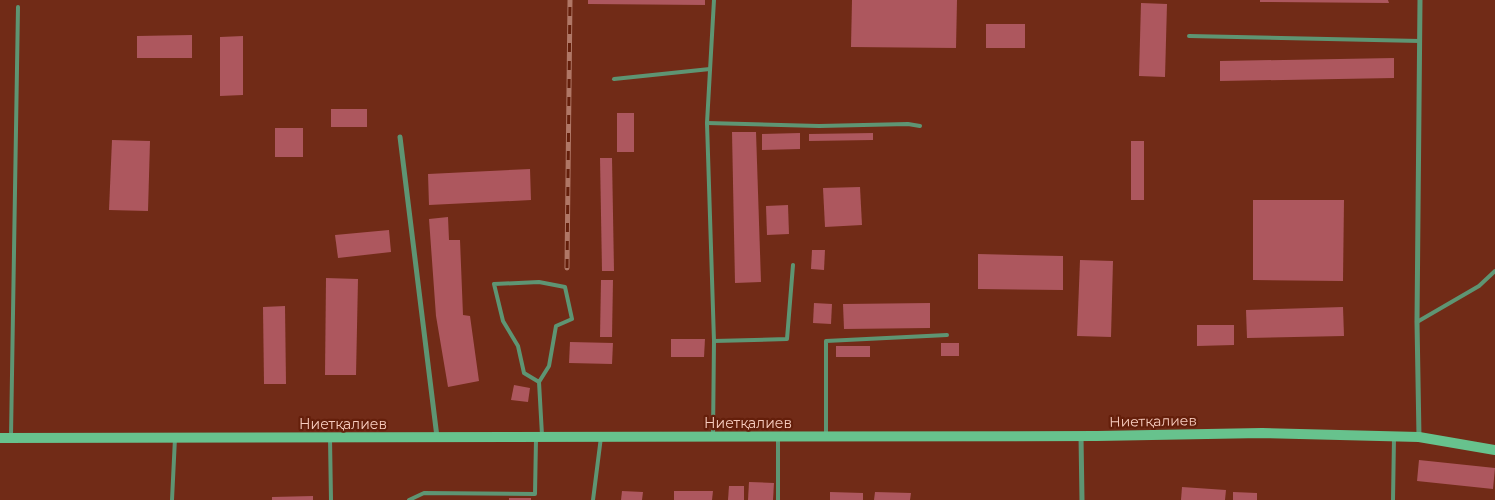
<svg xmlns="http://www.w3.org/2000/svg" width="1495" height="500" viewBox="0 0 1495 500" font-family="Montserrat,sans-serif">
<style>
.building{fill:#ad575e}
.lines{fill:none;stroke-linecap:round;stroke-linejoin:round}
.lane{stroke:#5e9573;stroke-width:4}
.street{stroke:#5e9573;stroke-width:5}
.secondary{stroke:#67c28d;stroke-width:10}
.rail-casing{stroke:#b07766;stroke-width:5}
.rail{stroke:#641f0b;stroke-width:3;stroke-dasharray:9;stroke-linecap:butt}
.labels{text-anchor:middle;stroke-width:4.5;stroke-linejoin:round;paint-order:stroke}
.street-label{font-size:14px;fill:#f7ccbf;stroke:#641f0b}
</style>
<rect width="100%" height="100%" fill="#712b17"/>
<g class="building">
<path d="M588,0H705V5L588,4Z"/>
<path d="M852,0H957L956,48L851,47Z"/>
<path d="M1260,0H1388L1389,3L1260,2Z"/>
<path d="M1141,3L1167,4L1165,77L1139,76Z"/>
<rect x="986" y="24" width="39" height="24"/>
<path d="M192,35V58H137V36Z"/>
<path d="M243,36V95L220,96V37Z"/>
<path d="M1394,58V78L1220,81V61Z"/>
<rect x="331" y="109" width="36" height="18"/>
<rect x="617" y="113" width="17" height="39"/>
<rect x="275" y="128" width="28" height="29"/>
<path d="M732,132H756L761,282L735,283Z"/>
<path d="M800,133V149L762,150V134Z"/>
<path d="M873,133V140L809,141V134Z"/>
<path d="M112,140L150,141L148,211L109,210Z"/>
<rect x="1131" y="141" width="13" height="59"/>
<path d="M600,158H612L614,271H602Z"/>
<path d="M530,169L531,200L429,205L428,174Z"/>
<path d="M860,187L862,225L825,227L823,188Z"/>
<path d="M1253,200H1344L1343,281L1253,280Z"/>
<path d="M788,205L789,234L767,235L766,206Z"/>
<path d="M448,217L449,240H460L463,315L470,316L479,381L448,387L436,316L429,219Z"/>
<path d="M389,230L391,252L338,258L335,235Z"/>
<path d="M812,250H825L824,270L811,269Z"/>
<path d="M978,254L1063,256V290L978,289Z"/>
<path d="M1080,260L1113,261L1111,337L1077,336Z"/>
<path d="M326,278L358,279L356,375H325Z"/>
<path d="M601,280H613L612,337H600Z"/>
<path d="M814,303L832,304L831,324L813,323Z"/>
<path d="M930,303V328L844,329L843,304Z"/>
<path d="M285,306L286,384H264L263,307Z"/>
<path d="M1343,307L1344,336L1247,338L1246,310Z"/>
<path d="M1197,325H1234V345L1197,346Z"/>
<path d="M671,339H705L704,357H671Z"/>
<path d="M570,342L613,343L612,364L569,363Z"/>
<rect x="941" y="343" width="18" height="13"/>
<rect x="836" y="346" width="34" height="11"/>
<path d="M514,385L530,388L528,402L511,400Z"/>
<path d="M1419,460L1495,468L1493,489L1417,481Z"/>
<path d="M749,482L774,483L773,500H748Z"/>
<path d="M729,486H744V500H728Z"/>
<path d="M1182,487L1226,490L1225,500H1181Z"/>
<path d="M622,491L643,492L642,500H621Z"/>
<path d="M674,491H713L712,500H674Z"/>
<path d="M830,492L863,493V500H830Z"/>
<path d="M875,492L911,493L910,500H874Z"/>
<path d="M1233,492L1257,493V500H1233Z"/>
<path d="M313,496V500H272V497Z"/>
<rect x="509" y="498" width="22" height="2"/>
</g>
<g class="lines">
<g class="lane">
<path d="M1189,36L1420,41"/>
<path d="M614,79L710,69"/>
<path d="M707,123L819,126L908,124L920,126"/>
<path d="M1417,322L1479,286L1495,271"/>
<path d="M714,341L787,339L793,265"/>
<path d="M539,382L524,373L518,346L503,321L494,284L539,282L565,287L572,319L556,326L549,366L539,382L542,435"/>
<path d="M713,435L714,341L707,123L714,0"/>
<path d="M826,435V341L947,335"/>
<path d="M11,436L18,7"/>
<path d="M330,438L331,500"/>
<path d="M172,500L175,438"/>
<path d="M409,500L424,493L535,494L536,439"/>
<path d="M593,500L601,437"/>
<path d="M778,500V437"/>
<path d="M1393,500L1394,438"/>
</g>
<g class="street">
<path d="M400,137L437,437"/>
<path d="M1081,436L1082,500"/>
<path d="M1419,437L1417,322L1420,0"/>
</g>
<path class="secondary" d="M0,438L1097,436L1262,433L1419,437L1495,450"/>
<defs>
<path id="rail" d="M567,268L570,0"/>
</defs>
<use href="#rail" class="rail-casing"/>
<use href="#rail" class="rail"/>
</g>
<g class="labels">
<g class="street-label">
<text transform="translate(1153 421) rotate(-1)" y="5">Ниетқалиев</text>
<text x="748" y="428">Ниетқалиев</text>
<text x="343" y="429">Ниетқалиев</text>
</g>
</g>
</svg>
